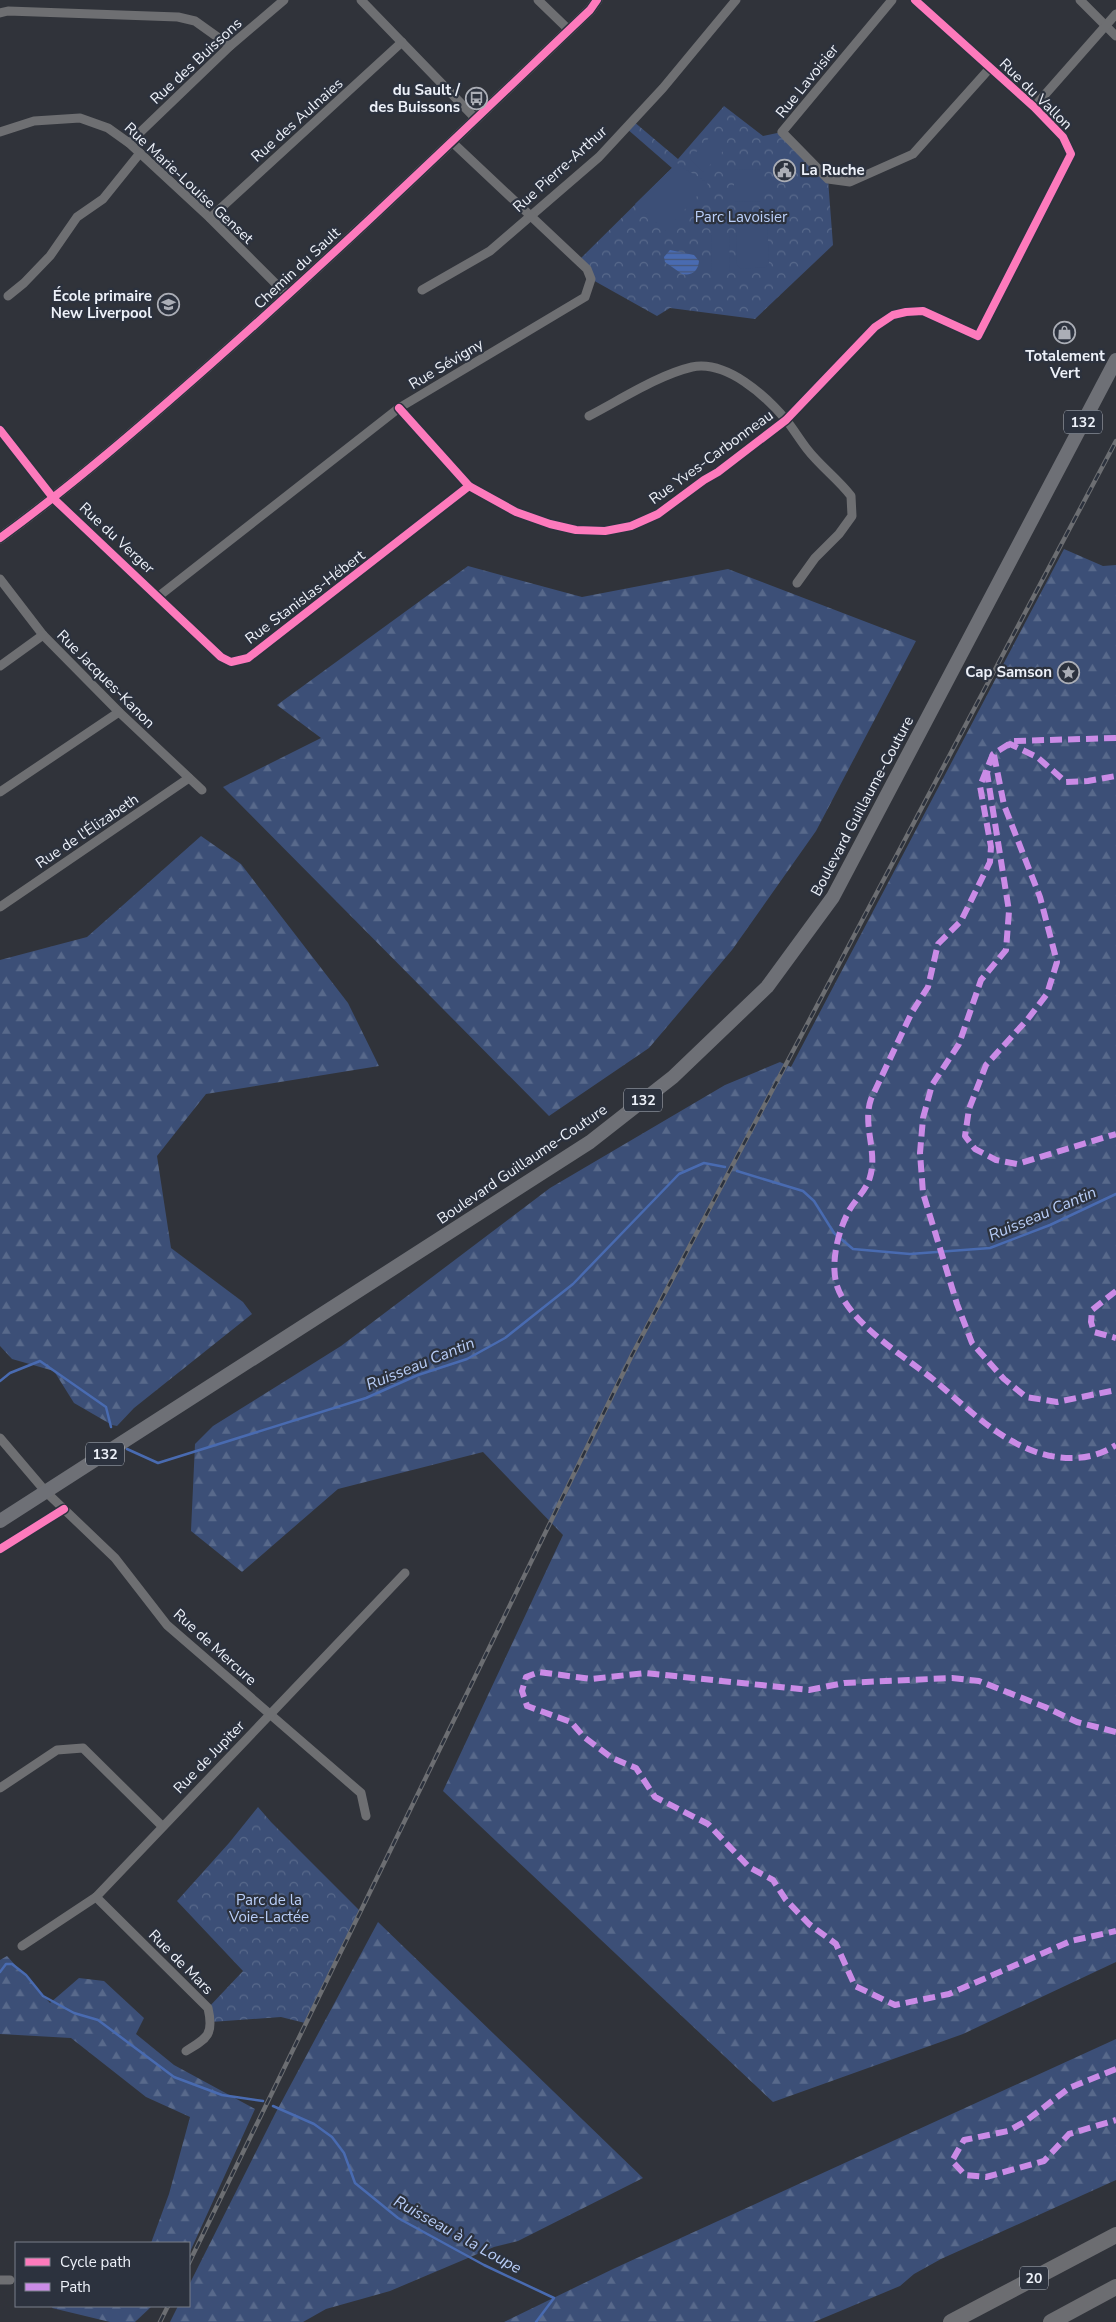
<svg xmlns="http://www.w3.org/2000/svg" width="1116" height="2322" viewBox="0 0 1116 2322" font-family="'Nunito Sans',sans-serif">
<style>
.forest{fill:url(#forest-firs)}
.park{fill:url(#park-crowns)}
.garden{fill:#3c4f77}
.water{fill:url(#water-rules)}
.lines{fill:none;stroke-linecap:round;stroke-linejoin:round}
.stream{stroke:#496bb1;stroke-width:2.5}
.minor{stroke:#6e6f72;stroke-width:9}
.tertiary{stroke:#6e6f72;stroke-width:11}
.primary{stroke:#6e7076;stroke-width:14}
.motorway{stroke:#6c6d71;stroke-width:16}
.rail-casing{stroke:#6c6e72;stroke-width:4.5}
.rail{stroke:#2c323e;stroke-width:2.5;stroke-dasharray:8;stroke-linecap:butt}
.quiet{stroke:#ca8be6;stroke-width:6;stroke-dasharray:12 6;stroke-linecap:butt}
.cycleway-casing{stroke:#2c323e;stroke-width:11}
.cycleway{stroke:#fd7abc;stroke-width:8}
.labels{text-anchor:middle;stroke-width:4.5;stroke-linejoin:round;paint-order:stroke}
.shield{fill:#2c323e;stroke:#b3b8c1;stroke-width:1}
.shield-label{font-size:14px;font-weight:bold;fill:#edf1f9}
.street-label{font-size:15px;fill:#edf1f9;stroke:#2c323e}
.poi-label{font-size:15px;font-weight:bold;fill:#edf1f9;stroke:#2c323e;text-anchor:end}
.park-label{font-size:15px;fill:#bacff9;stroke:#2c323e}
.water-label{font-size:16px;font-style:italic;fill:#b7ccf6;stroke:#2c323e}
</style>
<defs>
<pattern id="forest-firs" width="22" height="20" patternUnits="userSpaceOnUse" patternTransform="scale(1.25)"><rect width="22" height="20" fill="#3c4f77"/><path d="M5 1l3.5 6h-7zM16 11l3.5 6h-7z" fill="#58698b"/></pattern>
<pattern id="park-crowns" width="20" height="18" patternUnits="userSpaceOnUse" patternTransform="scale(1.25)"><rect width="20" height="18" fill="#3c4f77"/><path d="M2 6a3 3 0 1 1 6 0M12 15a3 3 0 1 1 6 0" fill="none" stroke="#58698b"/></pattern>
<pattern id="water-rules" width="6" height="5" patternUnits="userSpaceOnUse" patternTransform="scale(1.25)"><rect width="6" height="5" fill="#496bb1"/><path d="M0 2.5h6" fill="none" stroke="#485879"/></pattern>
</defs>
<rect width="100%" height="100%" fill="#30333a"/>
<g class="forest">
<path d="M1064,549L1103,566L1116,565V1962L963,2034L773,2102L443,1791L563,1535L483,1452L338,1489L242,1572L191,1531L195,1444L213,1426L341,1346L550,1188L725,1085L780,1062L791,1067Z"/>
<path d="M468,566L582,597L728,569L916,641L816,831L732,950L649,1048L549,1116L223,787L321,738L277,705Z"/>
<path d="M201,836L241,864L348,1003L379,1066L206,1094L157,1156L171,1248L243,1302L252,1314L134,1408L117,1426L112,1425L74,1403L54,1371L12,1359L0,1346V960L87,937Z"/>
<path d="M378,1922L643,2178L518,2241L494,2247L390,2291L326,2309L303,2322H170L178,2306H189V2285L275,2114Z"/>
<path d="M7,1956L50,2003L79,1978L104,1981L144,2018L136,2034L174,2065L255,2109L189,2254V2243H151L169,2194L190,2117L146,2097L71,2038L0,2034V1960Z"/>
<path d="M1116,2039V2180L941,2259L914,2274L900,2286L814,2322H504L615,2268Z"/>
<path d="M53,2306H152L135,2322H110L52,2308Z"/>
</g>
<g class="park">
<path d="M724,106L763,136L782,132L828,179L833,245L755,319L670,308L657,316L591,279L578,261L672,168L626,128L633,121L678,159Z"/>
<path d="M258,1807L271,1822L360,1911L305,2023L281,2017L211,2022L208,2008L243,1971L177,1901L229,1843Z"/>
</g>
<g class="garden">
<path d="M709,138L723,151L703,172L690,159Z"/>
<path d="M677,163C687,172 698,175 708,184L665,231L635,204Z"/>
<path d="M761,169V201L734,202V170Z"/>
<path d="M740,214H761L767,218L769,263L766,267L741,269L737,265L736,219Z"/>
<path d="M711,234H729L730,272H712Z"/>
</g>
<path class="water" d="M670,250L694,255L699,261C698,271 692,276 682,274L665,262L664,257Z"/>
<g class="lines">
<g class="stream">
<path d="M737,1171L803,1191L814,1201L834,1233L853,1249L910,1254L990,1248L1050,1225L1116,1194"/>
<path d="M0,1381L10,1373L40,1361L106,1407L111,1427"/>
<path d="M127,1449L158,1463L366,1398L418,1375L467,1359L505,1338L573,1284L679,1174L704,1163L725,1167"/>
<path d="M0,1972L6,1964H12L26,1975L43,1996L74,2013L98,2020L174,2077L222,2095L263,2101"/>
<path d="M273,2106L314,2124L332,2137L344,2153L355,2183L398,2218L484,2265L554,2298L536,2322"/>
</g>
<g class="minor">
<path d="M361,0L476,119"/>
<path d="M538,0L569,30"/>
<path d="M892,0L782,132L828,179L850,182L913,154L990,68"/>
<path d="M1080,0L1116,36"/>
<path d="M0,13L8,11L178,17L195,21L230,46"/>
<path d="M1034,107L1116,14"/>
<path d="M0,132L34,121L80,118L108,128L129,143L210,218L288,296"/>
<path d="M129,143L230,46L284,0"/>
<path d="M210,218L402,42"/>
<path d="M422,290L490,251L599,157L663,88L736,0"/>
<path d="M8,296L24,283L50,256L77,217L103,199L140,153"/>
<path d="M399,408L469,486L516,512L550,524L576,530L605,531L631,526L658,514L704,480L718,472L786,420L875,327L893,315L906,312L923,311L978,336L1071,154L1063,137L1034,107L915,0"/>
<path d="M589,416C620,400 658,375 692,367C727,360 766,396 787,421C794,430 800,440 807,449C820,466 838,479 851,496L852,516L839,534L815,558L797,583"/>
<path d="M0,430L54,499L221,657L231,662L248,658L469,486"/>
<path d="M0,579L43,635L119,712L202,790"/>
<path d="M159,596L399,408L585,297L591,279L587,269L452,142"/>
<path d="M0,666L43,635"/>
<path d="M0,792L119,712"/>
<path d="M0,907L189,778"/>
<path d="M0,1438L46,1492L115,1558L167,1625L361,1793L366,1816"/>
<path d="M0,1788L57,1750L83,1748L162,1826"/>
<path d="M96,1897L208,2008C214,2034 208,2038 186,2051"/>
<path d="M22,1946L96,1897L405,1573"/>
<path d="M0,2280H10"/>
</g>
<path class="tertiary" d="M0,538C74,484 143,424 212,363C341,249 465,129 590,10L597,0"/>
<path class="primary" d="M0,1521L590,1142L673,1077L767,987L833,897L1116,360"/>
<g class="motorway">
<path d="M951,2322L1116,2235"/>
<path d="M1051,2322L1116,2287"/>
</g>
<defs>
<g id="rail">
<path d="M189,2263L632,1355L1116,441"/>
<path d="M160,2322L168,2306"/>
</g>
</defs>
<use href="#rail" class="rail-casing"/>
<use href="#rail" class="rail"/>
<g class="quiet">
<path d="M1116,738L1014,741L993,754L987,773L1009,911L1006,950L981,980L959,1044L932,1085L923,1118L920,1153L923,1193L957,1304L972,1343L1004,1379L1026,1397L1057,1402L1116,1390"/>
<path d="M1007,746L1010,744L1037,757L1066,782L1088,781L1116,776"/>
<path d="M993,754L980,786L991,847L990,862L961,921L938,944L928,987L912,1012L871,1099C862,1125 878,1152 870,1177C867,1189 856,1199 850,1209C838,1230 830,1263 837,1286C850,1324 904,1356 934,1380C966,1407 996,1438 1036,1452C1063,1461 1092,1461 1116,1445"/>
<path d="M994,755L1004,805L1040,897L1057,962L1047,994L1027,1020L986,1065L969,1109L965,1136L975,1149L996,1160L1017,1164L1116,1134"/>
<path d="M1116,1291L1092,1310L1091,1322L1094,1332L1116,1338"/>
<path d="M1116,1732L1077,1722L1045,1707L979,1681L952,1678L844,1683L809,1690L645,1673L591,1679L539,1672L526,1677L522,1691L527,1706L571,1722L584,1737L612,1758L636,1768L655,1797L708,1824L749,1867L773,1880L786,1900L809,1924L836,1944L855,1986L895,2005L949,1994L1071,1941L1116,1931"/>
<path d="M1116,2069L1069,2088L1026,2121L1008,2131L964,2140L952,2161L965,2175L986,2177L1044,2161L1069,2134L1116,2120"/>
</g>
<defs>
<g id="cycleway">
<path d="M399,408L469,486L516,512L550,524L576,530L605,531L631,526L658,514L704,480L718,472L786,420L875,327L893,315L906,312L923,311L978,336L1071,154L1063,137L1034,107L915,0"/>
<path d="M0,430L54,499L221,657L231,662L248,658L469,486"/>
<path d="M0,538C74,484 143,424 212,363C341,249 465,129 590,10L597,0"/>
<path d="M0,1549L64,1509"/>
</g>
</defs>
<use href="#cycleway" class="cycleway-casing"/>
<use href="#cycleway" class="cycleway"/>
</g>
<defs>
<symbol id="bus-ring" viewBox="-11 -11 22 22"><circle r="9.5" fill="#2c323e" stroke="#abaeb6" stroke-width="1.5"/><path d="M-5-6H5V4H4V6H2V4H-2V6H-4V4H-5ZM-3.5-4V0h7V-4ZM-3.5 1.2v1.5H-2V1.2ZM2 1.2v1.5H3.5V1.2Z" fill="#abaeb6"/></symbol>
<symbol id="civic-ring" viewBox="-11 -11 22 22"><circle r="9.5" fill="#2c323e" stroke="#abaeb6" stroke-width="1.5"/><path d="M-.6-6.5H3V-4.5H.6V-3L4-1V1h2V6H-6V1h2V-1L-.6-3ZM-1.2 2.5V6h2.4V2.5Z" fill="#abaeb6"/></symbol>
<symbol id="school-ring" viewBox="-11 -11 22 22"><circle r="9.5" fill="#2c323e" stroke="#abaeb6" stroke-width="1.5"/><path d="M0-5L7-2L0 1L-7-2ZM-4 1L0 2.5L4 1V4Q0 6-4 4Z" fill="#abaeb6"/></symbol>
<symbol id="shop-ring" viewBox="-11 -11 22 22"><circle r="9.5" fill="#2c323e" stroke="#abaeb6" stroke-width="1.5"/><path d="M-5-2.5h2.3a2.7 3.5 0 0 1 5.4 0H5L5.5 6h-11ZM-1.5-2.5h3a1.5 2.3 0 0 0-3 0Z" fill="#abaeb6"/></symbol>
<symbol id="sight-ring" viewBox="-11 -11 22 22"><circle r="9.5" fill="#2c323e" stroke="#abaeb6" stroke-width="1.5"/><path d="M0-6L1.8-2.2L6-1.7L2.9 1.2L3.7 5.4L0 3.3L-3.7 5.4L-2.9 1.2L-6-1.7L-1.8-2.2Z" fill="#abaeb6"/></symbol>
</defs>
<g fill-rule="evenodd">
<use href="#bus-ring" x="464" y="86" width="25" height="25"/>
<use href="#civic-ring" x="772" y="158" width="25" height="25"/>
<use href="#school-ring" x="156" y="292" width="25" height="25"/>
<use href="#shop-ring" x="1052" y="320" width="25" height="25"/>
<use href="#sight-ring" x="1056" y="660" width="25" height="25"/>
</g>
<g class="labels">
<g class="shield">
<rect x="1064" y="410.5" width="38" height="23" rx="4"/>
<rect x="624" y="1088.5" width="38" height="23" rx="4"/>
<rect x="86" y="1442.5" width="38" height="23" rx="4"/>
<rect x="1020" y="2266.5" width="28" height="23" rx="4"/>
</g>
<g class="shield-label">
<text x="1083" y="427">132</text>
<text x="643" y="1105">132</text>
<text x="105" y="1459">132</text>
<text x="1034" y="2283">20</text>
</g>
<g class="street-label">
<text transform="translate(196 61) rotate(-43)" y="5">Rue des Buissons</text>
<text transform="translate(807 81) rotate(-51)" y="5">Rue Lavoisier</text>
<text transform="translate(1036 94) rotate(44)" y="5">Rue du Vallon</text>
<text transform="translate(297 120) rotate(-42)" y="5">Rue des Aulnaies</text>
<text transform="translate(560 169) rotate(-42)" y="5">Rue Pierre-Arthur</text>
<text transform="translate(189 183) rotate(43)" y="5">Rue Marie-Louise Genset</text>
<text transform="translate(297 268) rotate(-43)" y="5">Chemin du Sault</text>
<text transform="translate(446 364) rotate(-31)" y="5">Rue Sévigny</text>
<text transform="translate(711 457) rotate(-36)" y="5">Rue Yves-Carbonneau</text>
<text transform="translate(117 538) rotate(43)" y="5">Rue du Verger</text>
<text transform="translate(305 597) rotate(-37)" y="5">Rue Stanislas-Hébert</text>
<text transform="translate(106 679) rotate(45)" y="5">Rue Jacques-Kanon</text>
<text transform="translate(862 806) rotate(-62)" y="5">Boulevard Guillaume-Couture</text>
<text transform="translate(87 831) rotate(-34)" y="5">Rue de l'Élizabeth</text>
<text transform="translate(522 1164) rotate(-34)" y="5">Boulevard Guillaume-Couture</text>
<text transform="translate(215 1647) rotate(42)" y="5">Rue de Mercure</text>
<text transform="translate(209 1757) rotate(-46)" y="5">Rue de Jupiter</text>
<text transform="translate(181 1962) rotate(45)" y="5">Rue de Mars</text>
</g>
<g class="poi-label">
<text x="460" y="95">du Sault /<tspan x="460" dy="17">des Buissons</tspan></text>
<text x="801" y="175" text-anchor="start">La Ruche</text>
<text x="152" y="301">École primaire<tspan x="152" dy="17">New Liverpool</tspan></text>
<text x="1065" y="361" text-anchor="middle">Totalement<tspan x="1065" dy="17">Vert</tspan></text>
<text x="1052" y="677">Cap Samson</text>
</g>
<g class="park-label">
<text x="741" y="222">Parc Lavoisier</text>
<text x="269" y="1905">Parc de la<tspan x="269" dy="17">Voie-Lactée</tspan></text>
</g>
<g class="water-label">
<text transform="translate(1042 1213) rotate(-23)" y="6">Ruisseau Cantin</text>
<text transform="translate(420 1363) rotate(-22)" y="6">Ruisseau Cantin</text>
<text transform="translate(458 2234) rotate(29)" y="6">Ruisseau à la Loupe</text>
</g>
</g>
<rect x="15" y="2242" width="175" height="65" fill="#2c323e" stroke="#797e89"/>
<rect x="25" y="2258" width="25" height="8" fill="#fd7abc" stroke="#797e89"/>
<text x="60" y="2267" font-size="15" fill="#edf1f9">Cycle path</text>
<rect x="25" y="2283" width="25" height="8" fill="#ca8be6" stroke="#797e89"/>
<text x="60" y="2292" font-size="15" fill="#edf1f9">Path</text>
</svg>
